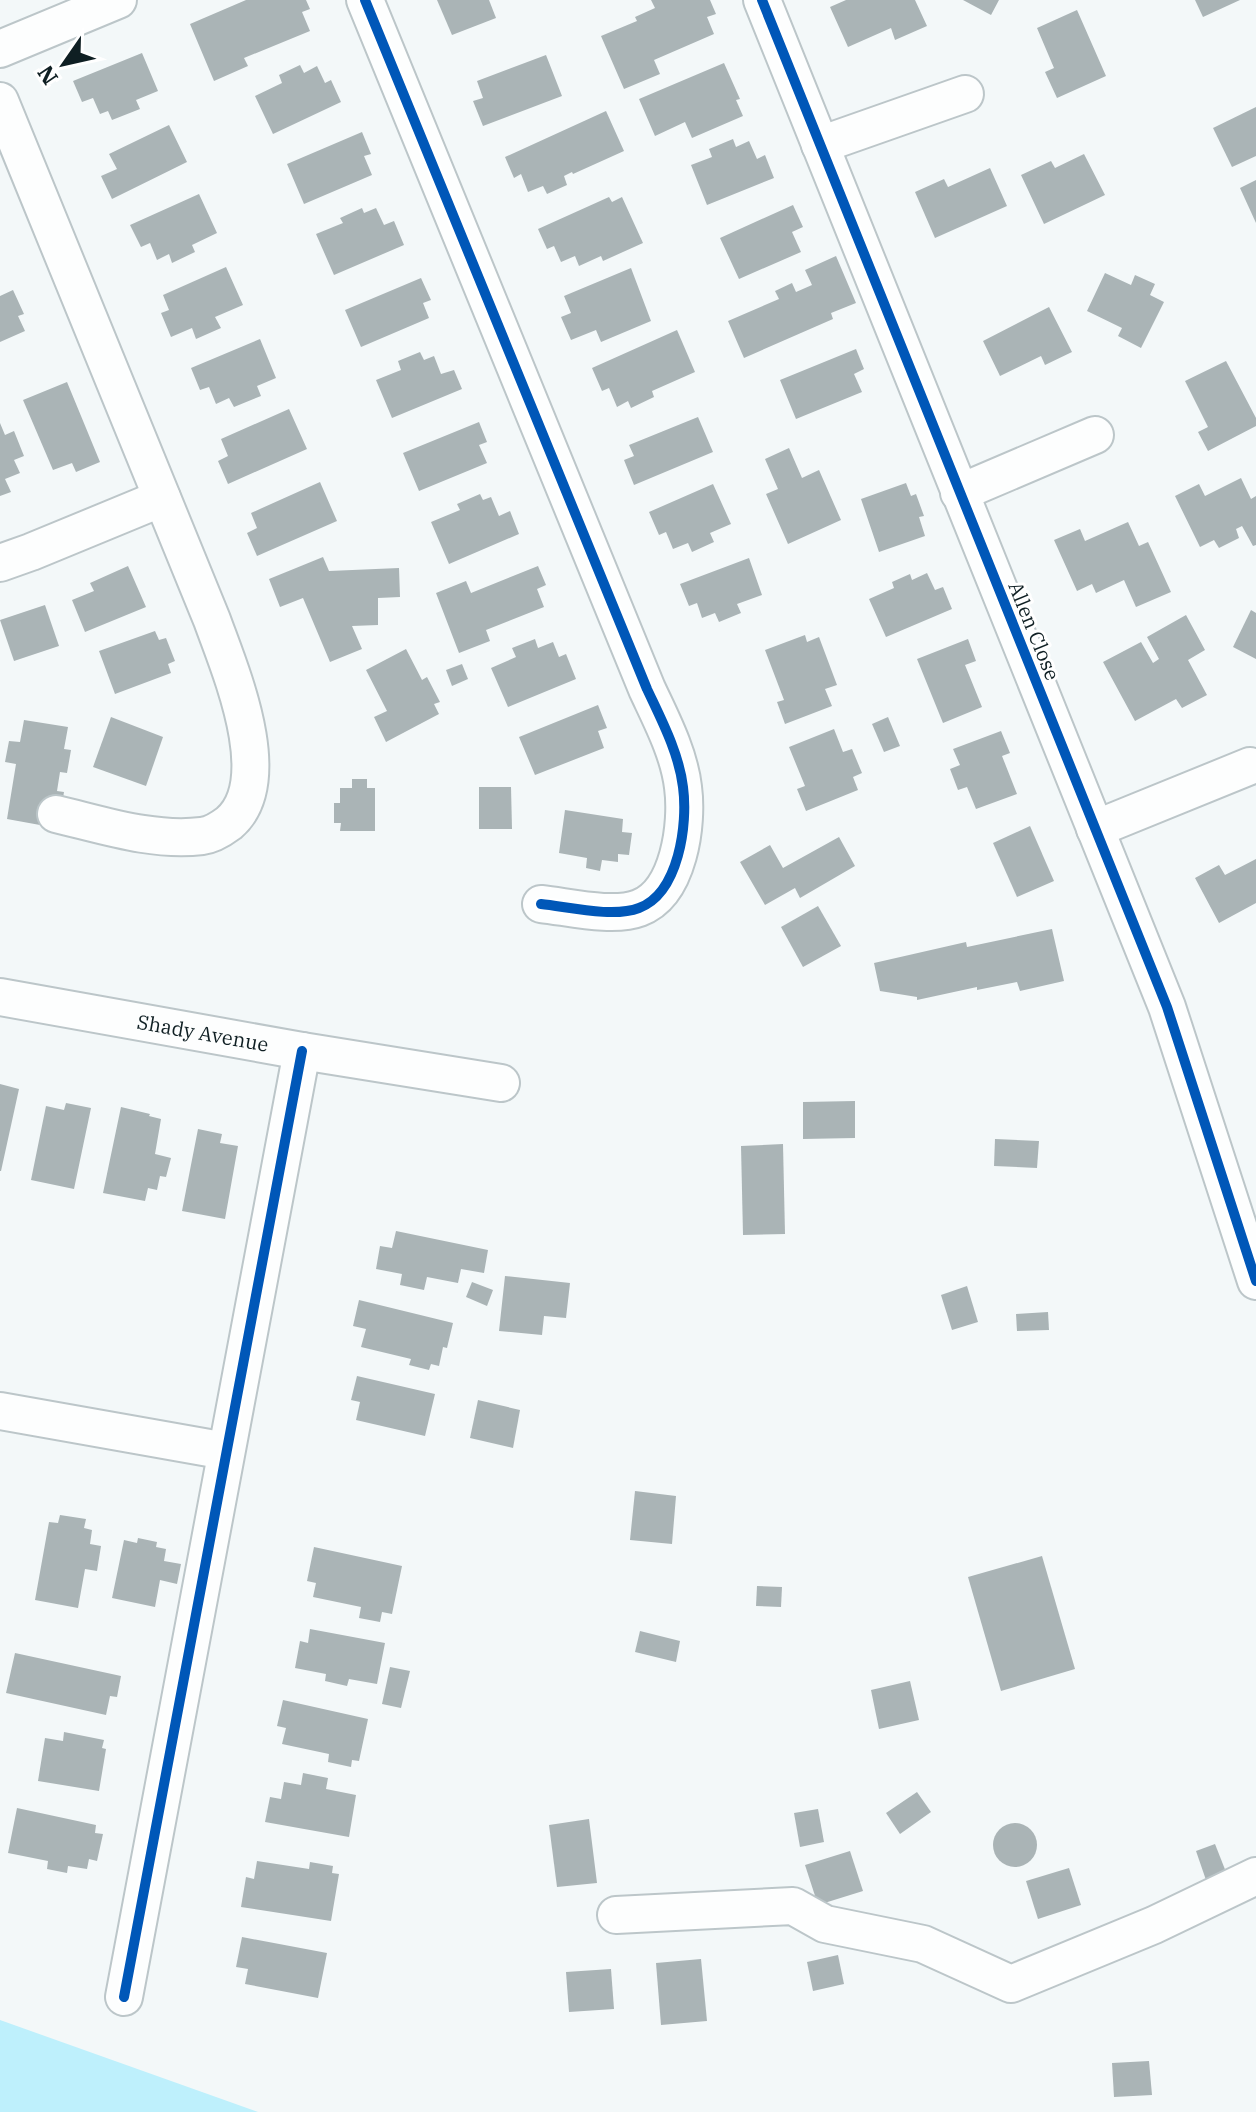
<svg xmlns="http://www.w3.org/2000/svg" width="1256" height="2112" viewBox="0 0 1256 2112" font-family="'IBM Plex Serif',serif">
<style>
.water{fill:#bef0fc}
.building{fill:#aab4b6}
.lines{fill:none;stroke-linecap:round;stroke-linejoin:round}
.minor-casing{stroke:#bcc6c9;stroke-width:40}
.minor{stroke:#fdfefe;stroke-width:36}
.cycleway-casing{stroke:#fff;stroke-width:15}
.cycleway{stroke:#0057b8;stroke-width:10}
.labels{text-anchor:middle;stroke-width:6;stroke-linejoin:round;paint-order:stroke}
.street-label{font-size:20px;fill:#0f1f23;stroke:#fff}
</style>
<rect width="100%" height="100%" fill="#f3f8f9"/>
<path class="water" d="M0,2020L258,2112H0Z"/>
<g class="building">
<path d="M246,0H306L310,9L302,12L310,31L244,58L248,66L214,81L190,24Z"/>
<path d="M437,0H489L496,18L452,35Z"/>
<path d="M651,0H710L716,14L707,17L714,34L654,60L660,74L624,89L601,36L637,21L635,17L655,8Z"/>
<path d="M846,0H915L927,26L895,40L891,28L848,47L830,7Z"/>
<path d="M963,0H999L991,15Z"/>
<path d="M1195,0H1240L1203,17Z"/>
<path d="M1077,10L1106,76L1057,98L1045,72L1054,68L1037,28Z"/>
<path d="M142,53L158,91L136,100L140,109L112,120L108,111L100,114L93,98L82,102L73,81Z"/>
<path d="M546,55L562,96L483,126L473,101L483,98L477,81Z"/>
<path d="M724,63L740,99L736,100L743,116L692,138L685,122L655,136L639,99Z"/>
<path d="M300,65L304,73L317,66L325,83L331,80L341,102L273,134L255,96L282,83L279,75Z"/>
<path d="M1256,107V156L1232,167L1213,128Z"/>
<path d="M606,111L624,151L573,174L572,172L564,176L567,185L547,194L543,186L528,192L521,174L514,178L505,157Z"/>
<path d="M169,125L187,162L112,199L101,176L117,169L109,154Z"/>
<path d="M362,132L371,154L364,156L372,175L304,204L287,164Z"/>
<path d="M733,139L736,147L749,141L757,159L765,155L774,178L707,205L691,165L712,157L709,149Z"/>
<path d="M1084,154L1105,195L1044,224L1021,175L1051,161L1055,168Z"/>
<path d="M990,168L1007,206L935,238L915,192L944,179L948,187Z"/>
<path d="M1256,180V223L1240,188Z"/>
<path d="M199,194L217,233L192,245L195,252L172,263L169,254L157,260L150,243L141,247L130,225Z"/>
<path d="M609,197L612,202L622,197L643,243L603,261L601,256L579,266L575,256L561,262L554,246L547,249L538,229Z"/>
<path d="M793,205L803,227L792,232L801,252L739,279L720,238Z"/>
<path d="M362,208L364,213L376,208L384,225L394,221L404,245L334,275L316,234L343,223L340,218Z"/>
<path d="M836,256L856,303L831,313L833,319L744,358L728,321L779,299L775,291L792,283L796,292L812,285L805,270Z"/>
<path d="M226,267L243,305L215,317L221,328L196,339L192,328L171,337L161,313L169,310L163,295Z"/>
<path d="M631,268L651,321L601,342L596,330L571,340L561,317L571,313L564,296Z"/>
<path d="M1105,273L1131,285L1135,275L1155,284L1150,295L1164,302L1141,348L1118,336L1122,328L1087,311Z"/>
<path d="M421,278L431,300L423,303L429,318L361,347L345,310Z"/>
<path d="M13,290L24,314L18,316L25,331L0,342V296Z"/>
<path d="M1049,307L1072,352L1045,365L1041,356L1000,376L983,341Z"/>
<path d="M677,330L695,372L652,391L654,397L631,408L628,401L617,407L609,388L602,391L592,368Z"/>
<path d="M260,339L276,378L257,386L261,396L234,407L229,398L216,404L209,387L200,390L191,368Z"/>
<path d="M856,349L864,369L854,374L862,392L796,419L780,380Z"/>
<path d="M420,352L424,360L434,356L441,374L454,370L462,389L392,418L376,380L401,370L398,361Z"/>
<path d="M1226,361L1256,418V426L1208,451L1198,432L1208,427L1185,381Z"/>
<path d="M67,382L100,462L76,472L72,463L53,470L23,400Z"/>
<path d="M289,409L307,449L228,484L218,461L228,456L221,439Z"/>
<path d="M698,417L713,452L634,485L624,460L634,456L629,445Z"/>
<path d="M479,422L487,442L479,445L487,463L419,491L403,453Z"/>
<path d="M0,423L5,435L14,431L24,456L14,460L20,473L5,479L11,492L0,496Z"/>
<path d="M789,448L802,478L819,470L841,520L788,544L766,494L778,489L765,459Z"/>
<path d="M1241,478L1251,499L1256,496V545L1253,546L1242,526L1236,529L1239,538L1219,548L1214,540L1200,547L1175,496L1199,484L1205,496Z"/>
<path d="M320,482L337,521L257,556L247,533L257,528L251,513Z"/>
<path d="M906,483L911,496L916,494L924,516L919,517L925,536L879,552L861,499Z"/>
<path d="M713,484L731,524L710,533L714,542L692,552L688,543L673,549L666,532L659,535L649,512Z"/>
<path d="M480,494L483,500L491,497L499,516L510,511L519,534L449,564L431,522L460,510L457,504Z"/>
<path d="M1128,522L1139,546L1148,542L1171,592L1136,607L1124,580L1096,593L1092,584L1077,591L1054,540L1080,529L1085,541Z"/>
<path d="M323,557L329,571L399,568L400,597L378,598V625L352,626L362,649L330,662L303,598L280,607L269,579Z"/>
<path d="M749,558L762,595L737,604L741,613L719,622L715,613L702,618L697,603L689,606L680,584Z"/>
<path d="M128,566L146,607L85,632L72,600L94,591L90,583Z"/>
<path d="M538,566L546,585L537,589L544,607L486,630L490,641L459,653L436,593L466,581L471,593Z"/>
<path d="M927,573L935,590L943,587L952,609L886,637L869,599L894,588L892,582L910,574L912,580Z"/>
<path d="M45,605L59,646L14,661L0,620Z"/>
<path d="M1251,610L1256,613V659L1233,647Z"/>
<path d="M1186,615L1205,650L1188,660L1207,695L1182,708L1176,699L1135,721L1103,662L1141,642L1153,663L1159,659L1147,637Z"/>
<path d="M155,631L159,640L166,638L175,661L168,664L171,673L115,694L99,651Z"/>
<path d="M805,635L807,642L819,637L837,685L825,689L832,706L785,724L777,702L784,700L765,650Z"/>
<path d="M535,639L538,648L553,642L559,657L566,654L576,679L508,707L491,668L516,657L512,648Z"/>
<path d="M968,639L976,661L965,665L982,707L943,723L917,659Z"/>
<path d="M406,649L422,680L427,677L440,702L434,704L439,714L386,742L374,717L387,711L366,670Z"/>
<path d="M462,664L468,679L452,686L446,670Z"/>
<path d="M598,705L607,728L598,731L604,748L535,775L519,737Z"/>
<path d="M111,717L163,737L146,786L93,767Z"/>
<path d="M888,717L900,746L884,752L872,724Z"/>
<path d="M24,720L68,727L64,749L71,750L67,773L60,772L57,791L64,792L61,810L51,827L7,819L16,764L5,762L9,741L20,742Z"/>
<path d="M834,729L843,752L852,749L862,773L853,777L858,790L806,811L797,789L805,786L789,747Z"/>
<path d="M1001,731L1010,753L1002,756L1017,794L976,809L967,787L958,790L950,769L960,765L953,749Z"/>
<path d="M352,779H367V788H375V831H340L341,823H334V803H340V788H352Z"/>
<path d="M479,787H511L512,829H479Z"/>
<path d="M565,810L623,819L622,832L632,833L629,855L618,854V862L602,860L600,871L586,868L587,858L559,853Z"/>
<path d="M1030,826L1054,881L1017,897L993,843Z"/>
<path d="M839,837L855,866L800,898L795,888L765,905L740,862L770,845L783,868Z"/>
<path d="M1256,859V903L1219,923L1195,878L1219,865L1225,875Z"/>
<path d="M818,906L841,946L803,967L781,927Z"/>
<path d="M1052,929L1064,981L1020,991L1017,982L977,990V987L917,1000V997L880,991L874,963L966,942L967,947Z"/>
<path d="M0,1084L19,1089L1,1171H0Z"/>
<path d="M855,1101V1138L803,1139V1102Z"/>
<path d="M66,1103L91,1108L74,1189L31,1180L46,1106L64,1110Z"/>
<path d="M121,1107L150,1114L149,1116L161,1119L155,1154L171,1158L166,1177L160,1176L157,1190L148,1188L145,1201L103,1193Z"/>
<path d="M198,1129L222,1134L220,1143L238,1146L225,1219L182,1211Z"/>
<path d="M995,1139L1039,1141L1037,1168L994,1166Z"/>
<path d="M783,1144L785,1234L743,1235L741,1146Z"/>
<path d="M396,1231L488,1250L484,1273L461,1269L458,1283L427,1277L424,1290L400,1285L402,1274L376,1269L380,1246L392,1248Z"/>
<path d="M505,1276L570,1283L566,1318L544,1316L542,1335L499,1331Z"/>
<path d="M472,1282L493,1290L487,1306L466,1297Z"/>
<path d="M967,1286L978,1322L952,1330L941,1295Z"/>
<path d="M359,1300L453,1323L447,1348L443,1347L439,1366L431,1364L429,1370L409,1365L411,1359L361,1347L366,1329L353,1326Z"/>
<path d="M1048,1312L1049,1330L1017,1331L1016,1314Z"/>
<path d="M357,1376L435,1394L425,1436L356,1420L360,1402L351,1400Z"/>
<path d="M478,1400L520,1410L513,1448L470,1438Z"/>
<path d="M635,1491L676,1496L672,1544L630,1540Z"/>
<path d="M60,1515L86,1519L84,1528L92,1530L90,1544L101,1546L97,1571L85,1569L78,1608L35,1600L49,1522L58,1523Z"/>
<path d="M138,1538L157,1542L156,1547L166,1549L164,1561L181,1564L177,1584L160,1580L155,1607L112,1598L124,1540L137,1543Z"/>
<path d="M314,1547L402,1566L392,1614L382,1612L380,1622L359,1618L361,1607L313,1597L316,1583L307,1581Z"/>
<path d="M1042,1556L1075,1669L1001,1691L968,1577Z"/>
<path d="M757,1586L782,1587L781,1607L756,1606Z"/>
<path d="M310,1629L385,1643L377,1684L349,1679L347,1686L325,1681L326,1674L295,1668L300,1641L308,1643Z"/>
<path d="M640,1631L680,1641L676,1662L635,1652Z"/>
<path d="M15,1653L121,1676L117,1697L110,1696L106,1715L6,1693Z"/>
<path d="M390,1667L410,1671L401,1708L382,1704Z"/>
<path d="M910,1681L919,1720L879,1729L871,1690Z"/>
<path d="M283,1700L368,1719L359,1761L352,1760L351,1767L328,1762L329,1754L282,1744L286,1728L277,1726Z"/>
<path d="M64,1732L104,1740L102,1748L106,1749L99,1791L38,1781L45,1738L63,1741Z"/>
<path d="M303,1773L328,1778L326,1789L356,1795L349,1837L265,1822L270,1797L281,1799L284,1782L301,1785Z"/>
<path d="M917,1792L931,1812L900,1834L886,1813Z"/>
<path d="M17,1808L96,1825L95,1833L103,1834L97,1861L89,1859L87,1869L68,1866L67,1873L47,1869L48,1861L8,1853Z"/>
<path d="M818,1809L824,1842L800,1847L794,1813Z"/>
<path d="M589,1819L597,1883L557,1887L549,1825Z"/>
<circle cx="1015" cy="1845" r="22"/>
<path d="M1215,1844L1226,1872L1206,1880L1196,1851Z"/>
<path d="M850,1851L863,1891L818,1905L805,1865Z"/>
<path d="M257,1861L309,1869L310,1862L333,1866L332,1873L339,1874L331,1921L241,1907L246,1877L254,1879Z"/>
<path d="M1069,1868L1081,1905L1038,1919L1026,1881Z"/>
<path d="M242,1937L327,1953L318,1998L245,1984L248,1969L236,1967Z"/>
<path d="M838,1955L844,1984L813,1991L807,1962Z"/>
<path d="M701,1959L707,2021L661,2025L656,1963Z"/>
<path d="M611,1969L614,2009L569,2012L566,1972Z"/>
<path d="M1149,2061L1152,2095L1114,2097L1112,2063Z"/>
</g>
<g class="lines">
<defs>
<g id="minor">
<path d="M365,0L647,689C661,719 679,753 683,787C688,824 679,893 639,908C613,918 569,907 541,904"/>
<path d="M762,0L1167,1007L1256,1281"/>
<path d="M0,49L118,0"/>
<path d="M0,101L212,620C230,670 278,781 229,823C221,829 211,835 202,836C153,842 103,825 56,814"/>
<path d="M820,145L965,94"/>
<path d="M959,493L1095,435"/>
<path d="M0,563L31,552L162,498"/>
<path d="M1095,829L1250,766"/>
<path id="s1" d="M0,997L302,1051L501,1083"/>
<path d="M0,1411L226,1451"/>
<path d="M616,1915L793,1906L825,1924L923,1944L1011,1984L1154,1925L1256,1876"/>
<path d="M124,1997L302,1051"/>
</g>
</defs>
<use href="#minor" class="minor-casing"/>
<use href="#minor" class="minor"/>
<defs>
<g id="cycleway">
<path d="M365,0L647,689C661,719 679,753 683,787C688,824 679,893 639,908C613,918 569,907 541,904"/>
<path d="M762,0L1167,1007L1256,1281"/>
<path d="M124,1997L302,1051"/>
</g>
</defs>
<use href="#cycleway" class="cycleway-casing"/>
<use href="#cycleway" class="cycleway"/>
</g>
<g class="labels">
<g class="street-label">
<text transform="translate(1034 631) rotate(68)" y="7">Allen Close</text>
<text dy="7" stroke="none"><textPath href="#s1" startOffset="206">Shady Avenue</textPath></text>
</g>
</g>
<g transform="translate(64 64) rotate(236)" stroke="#ffffff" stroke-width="6" paint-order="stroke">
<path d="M0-6L14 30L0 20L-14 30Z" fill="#0f1f23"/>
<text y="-12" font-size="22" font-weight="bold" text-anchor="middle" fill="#0f1f23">N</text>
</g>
</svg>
